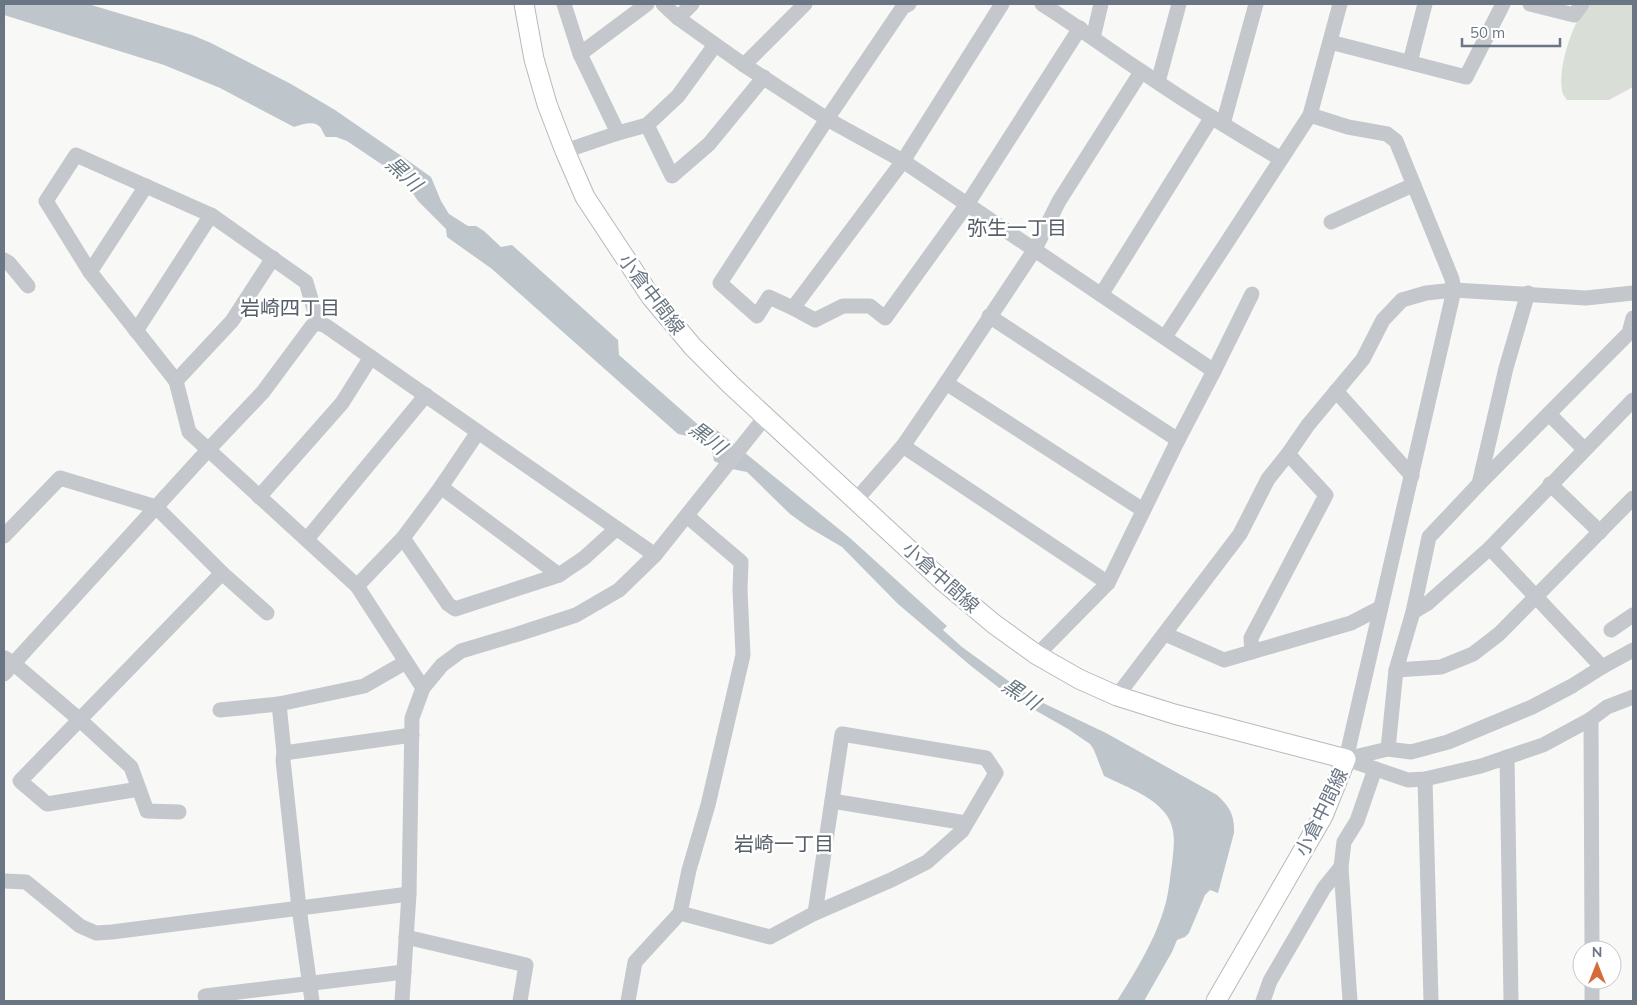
<svg xmlns="http://www.w3.org/2000/svg" width="1637" height="1005" viewBox="0 0 1637 1005" font-family="Mulish,'Noto Sans JP',sans-serif">
<style>
.green{fill:#d9dfd7}
.water{fill:#bec6cc}
.lines{fill:none;stroke-linecap:round;stroke-linejoin:round}
.major-casing{stroke:#b6b9bd;stroke-width:21}
.minor{stroke:#c4c7cb;stroke-width:15}
.major{stroke:#fff;stroke-width:19}
.labels{text-anchor:middle;stroke-width:5;stroke-linejoin:round;paint-order:stroke}
.street-label{font-size:19px;fill:#6a7684;stroke:#fff}
.water-label{font-size:20px;font-style:italic;fill:#66767f;stroke:#fff}
.neighbourhood-label{font-size:20px;fill:#57606a;stroke:#fff}
</style>
<rect width="100%" height="100%" fill="#f8f8f6"/>
<path class="green" d="M1587,4H1633V87L1609,100H1567C1565,97 1562,93 1562,90C1558,64 1573,24 1587,4Z"/>
<path class="water" d="M4,4H88L192,35L211,43L291,84L335,110L403,157L431,177L441,201L449,214L468,226H476L484,231L501,247L512,245L618,340L619,355L703,429L713,427L850,538L947,626L943,630L962,647L1021,690L1041,702L1106,733L1217,795C1229,806 1235,815 1234,833L1218,893L1210,890L1205,895L1189,933L1185,937L1177,940L1172,952L1144,1001H1117C1136,971 1157,937 1166,902C1169,890 1170,877 1172,864C1174,846 1177,828 1165,813C1151,795 1124,786 1104,776L1094,750L1090,744L1068,729L1007,694L971,666L898,604L842,547L808,527L790,514L747,472L732,469L714,461L711,446L697,438L678,434L492,269L447,237L446,229L418,201L408,186L393,172L347,141L336,137H326C324,135 323,132 322,130C317,119 303,124 294,127L220,88L164,65L4,15Z"/>
<g class="lines">
<defs>
<path id="major" d="M524,4L534,59L547,104L565,151L585,197L651,297L693,347L730,384L945,583L994,624L1037,655L1079,679L1117,696L1174,714L1346,759L1323,816L1216,1001"/>
</defs>
<use href="#major" class="major-casing"/>
<g class="minor">
<path d="M564,4L580,54L618,133L647,125L678,96L715,45"/>
<path d="M663,4L678,18L744,65L827,119L903,161L1214,371L1178,440L1108,583L1037,655"/>
<path d="M1002,4L903,161L793,308L815,320L843,306H870L885,318L968,203L1080,28"/>
<path d="M1042,4C1076,25 1107,49 1141,71C1186,102 1233,131 1281,159"/>
<path d="M1530,4L1574,15L1582,4"/>
<path d="M678,18L692,4"/>
<path d="M1093,38L1101,4"/>
<path d="M1330,42L1466,77L1503,4"/>
<path d="M580,54L647,4"/>
<path d="M1410,62L1425,4"/>
<path d="M744,65L805,4"/>
<path d="M1141,72L1059,201L1035,249L946,383L1143,510"/>
<path d="M1158,82L1179,4"/>
<path d="M1310,115L1348,127L1387,134L1396,141L1452,279L1454,290L1346,759"/>
<path d="M1223,124L1256,4"/>
<path d="M647,125L672,176L709,144L764,77"/>
<path d="M565,151L618,133"/>
<path d="M1331,222L1413,185"/>
<path d="M4,260L9,263L28,286"/>
<path d="M90,272L146,186"/>
<path d="M1528,293L1506,368L1479,484L1629,333L1633,318"/>
<path d="M1101,295L1212,117"/>
<path d="M793,308L769,297L757,316L720,283L827,119L903,7L909,4"/>
<path d="M989,316L1178,440"/>
<path d="M318,323L306,282L211,215L76,155L46,201L90,272L176,381L189,432L357,586L423,688"/>
<path d="M136,331L211,215"/>
<path d="M1165,337L1310,115L1340,4"/>
<path d="M1214,371L1252,294"/>
<path d="M176,381L232,321L273,258"/>
<path d="M1336,391L1412,476"/>
<path d="M1549,414L1584,449"/>
<path d="M903,446L1108,583"/>
<path d="M1550,484L1600,532"/>
<path d="M441,487L559,575"/>
<path d="M259,497L342,403L371,357"/>
<path d="M856,500L903,446L946,383"/>
<path d="M4,536L60,478L156,507L222,573L267,613"/>
<path d="M403,538L448,604L455,609L559,575L584,558L616,529"/>
<path d="M307,539L426,395"/>
<path d="M1490,548L1602,667"/>
<path d="M357,586L403,538L441,487L478,432"/>
<path d="M1413,612L1428,603L1490,548L1633,400"/>
<path d="M1611,630L1633,615"/>
<path d="M1165,634L1224,660L1351,623L1380,608"/>
<path d="M1252,652L1251,638L1326,495L1288,454"/>
<path d="M5,658L13,663L80,720L131,767L147,811L179,812"/>
<path d="M1396,670L1441,667L1473,654L1499,634L1633,498"/>
<path d="M4,674L208,450L263,392L312,326L318,323L326,326L655,555"/>
<path d="M1117,696L1240,534L1268,479L1288,454L1308,425L1363,359L1383,320L1402,300L1426,293L1454,290L1586,298L1633,293"/>
<path d="M279,704L284,753"/>
<path d="M220,710L279,704L364,686L406,662"/>
<path d="M1591,719L1607,707L1633,697"/>
<path d="M842,734L986,758L996,773L962,831L927,862L891,880L815,913Z"/>
<path d="M1388,749L1396,670L1413,612L1429,537L1479,484"/>
<path d="M1507,757L1511,1001"/>
<path d="M1346,759L1408,780L1425,779L1481,766L1543,745L1591,719L1592,950"/>
<path d="M1346,759L1388,749L1411,752L1448,742L1532,707L1572,686L1602,667L1633,650"/>
<path d="M1425,779L1431,1001"/>
<path d="M139,789L47,804L20,781L222,573"/>
<path d="M832,801L966,823"/>
<path d="M4,881L26,882L80,926L96,933L112,932L409,894"/>
<path d="M680,913L770,937L815,913"/>
<path d="M406,937L526,965L520,1001"/>
<path d="M1592,980V1001"/>
<path d="M205,996L404,972"/>
<path d="M312,1001L299,908L283,760L284,753L412,735"/>
<path d="M402,1001L409,894L412,718L423,688L442,665L461,651L518,634L576,615L619,590L655,555L766,416"/>
<path d="M628,1001L635,962L680,913L689,870L708,805L743,655L740,590L741,562L687,516"/>
<path d="M1263,1001L1270,981L1324,888L1341,867"/>
<path d="M1350,1001L1341,867L1344,842L1357,821L1375,769"/>
</g>
<use href="#major" class="major"/>
</g>
<g class="labels">
<g class="street-label">
<text transform="translate(652 294) rotate(53)" y="7">小倉中間線</text>
<text transform="translate(941 577) rotate(42)" y="7">小倉中間線</text>
<text transform="translate(1321 812) rotate(-64)" y="7">小倉中間線</text>
</g>
<g class="water-label">
<text transform="translate(404 174) rotate(43)" y="7">黒川</text>
<text transform="translate(708 438) rotate(37)" y="7">黒川</text>
<text transform="translate(1021 694) rotate(33)" y="7">黒川</text>
</g>
<g class="neighbourhood-label">
<text x="1017" y="235">弥生一丁目</text>
<text x="290" y="315">岩崎四丁目</text>
<text x="784" y="851">岩崎一丁目</text>
</g>
</g>
<rect width="1637" height="1005" fill="none" stroke="#6a7684" stroke-width="10"/>
<g transform="translate(1597 965)"><circle r="24" fill="#ffffff" stroke="#c3c8ce"/>
<path d="M0-4L9 19L0 12L-9 19Z" fill="#d56c39"/>
<text y="-8" font-size="14" font-weight="bold" text-anchor="middle" fill="#6a7684">N</text>
</g>
<path d="M1462 38v8h98v-8" fill="none" stroke="#6a7684" stroke-width="2.5"/>
<text x="1470" y="38" font-size="15" fill="#6a7684" stroke="#ffffff" stroke-width="4" paint-order="stroke">50 m</text>
</svg>
